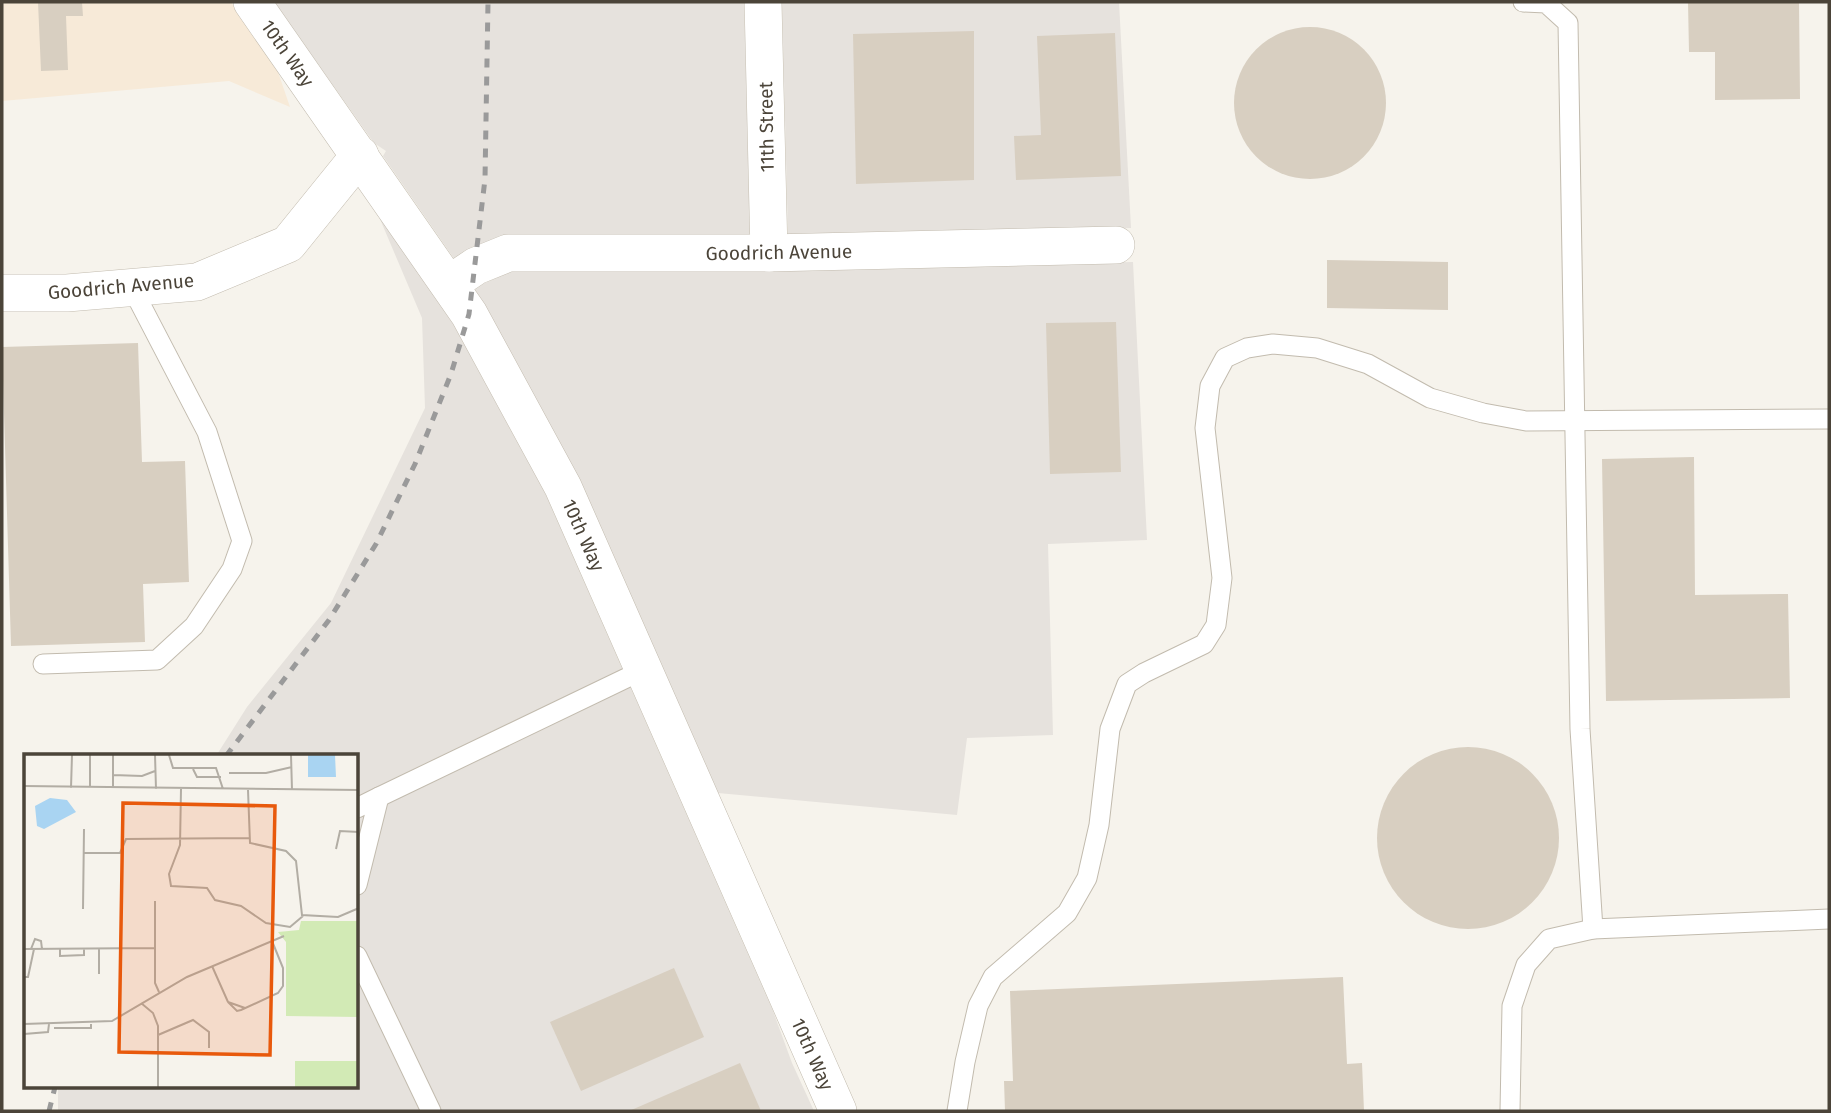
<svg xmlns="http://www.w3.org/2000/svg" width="1831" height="1113" viewBox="0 0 1831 1113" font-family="'Fira Sans',sans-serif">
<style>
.commercial{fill:#f7ead8}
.industrial{fill:#e6e2dd}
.building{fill:#d8cfc1}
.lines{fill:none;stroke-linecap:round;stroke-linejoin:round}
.lane-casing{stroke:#c2bbae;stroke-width:21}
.street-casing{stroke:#c2bbae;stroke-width:38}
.lane{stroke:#fff;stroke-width:19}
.street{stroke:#fff;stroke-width:37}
.rail{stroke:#9a9a9a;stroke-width:5;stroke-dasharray:9 9;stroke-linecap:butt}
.labels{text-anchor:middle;stroke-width:5;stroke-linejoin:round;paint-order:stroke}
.street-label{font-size:19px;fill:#4b4439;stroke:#fff}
.inset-road{fill:none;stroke:#b2ada4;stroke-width:2}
.view{fill:#e8590c;fill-opacity:0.15;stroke:#e8590c;stroke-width:3.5}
.inset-edge{fill:none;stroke:#4b4439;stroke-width:3.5}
</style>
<rect width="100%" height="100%" fill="#f6f3ec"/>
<path class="commercial" d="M2,2H231L278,72L290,107L229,81L2,101Z"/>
<g class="industrial">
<path d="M274,2H744L750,236L455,260L383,156L386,151L374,143Z"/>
<path d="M782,2H1119L1131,228L788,236Z"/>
<path d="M377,212L452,322L545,493L773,1011L792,1063L814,1111H58V1087H357V756H216L247,707L331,603L425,408L422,318Z"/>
<path d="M1133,262L1147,540L1048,544L1053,735L967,738L957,815L718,793L580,481L486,307L474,288L513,270H750Z"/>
</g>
<g class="building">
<path d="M38,2H82L83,16H66L68,70L41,71Z"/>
<path d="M1688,2H1799L1800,99L1715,100V52H1689Z"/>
<circle cx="1310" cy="103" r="76"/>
<path d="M974,31V180L856,184L853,34Z"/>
<path d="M1115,33L1121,176L1016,180L1014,136L1041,135L1037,36Z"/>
<path d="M1327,260L1448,262V310L1327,308Z"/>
<path d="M1116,322L1121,472L1050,474L1046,323Z"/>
<path d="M138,343L142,462L185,461L189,582L143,584L145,642L11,646L2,347Z"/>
<path d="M1694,457L1695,595L1788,594L1790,698L1606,701L1602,459Z"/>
<circle cx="1468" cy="838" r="91"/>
<path d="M674,968L704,1037L581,1091L550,1022Z"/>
<path d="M1343,977L1347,1064L1362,1063L1364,1111H1005L1004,1081H1013L1010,991Z"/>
<path d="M740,1063L761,1111H629Z"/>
</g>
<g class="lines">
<defs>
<g id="lane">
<path d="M1523,2L1546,3L1568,23L1580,729L1593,929"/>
<path d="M43,664L157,660L194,626L232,569L242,541L207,432L132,288"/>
<path d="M379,797L643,670"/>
<path d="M357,808L379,797L357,885"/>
<path d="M357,956L431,1111"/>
<path d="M957,1111L965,1062L978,1006L993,977L1067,913L1087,878L1099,825L1110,729L1127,684L1144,673L1204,644L1216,625L1222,578L1205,428L1210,386L1225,358L1247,348L1273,344L1317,348L1368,364L1430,398L1483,413L1526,421L1829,419"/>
<path d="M1510,1111L1512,1006L1526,965L1549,939L1593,929L1829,919"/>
</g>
<g id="street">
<path d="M252,2L469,314L563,487L838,1111"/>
<path d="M763,2L769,253"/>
<path d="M449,284L476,266L508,253H769L1116,245"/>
<path d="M2,293H67L197,282L288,244L360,155"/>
</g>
</defs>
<use href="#lane" class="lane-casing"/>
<use href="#street" class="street-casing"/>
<use href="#lane" class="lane"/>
<use href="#street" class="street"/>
<g class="rail">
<path d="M226,756L329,620L376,544L415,464L451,374L469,314L485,179L488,2"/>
<path d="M49,1111L55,1087"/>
</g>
</g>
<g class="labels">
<g class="street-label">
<text transform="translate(288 53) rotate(55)" y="7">10th Way</text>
<text transform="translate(766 127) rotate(-91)" y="7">11th Street</text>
<text transform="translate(779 252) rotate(-1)" y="7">Goodrich Avenue</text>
<text transform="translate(121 286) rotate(-5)" y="7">Goodrich Avenue</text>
<text transform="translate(584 535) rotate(66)" y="7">10th Way</text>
<text transform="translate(813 1054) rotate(66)" y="7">10th Way</text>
</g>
</g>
<g transform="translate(24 754)">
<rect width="334" height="334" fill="#f6f3ec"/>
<path d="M277,167H334V263L262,262V188L254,178L275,176ZM271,307H334V333H271Z" fill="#d2eab5"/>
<path d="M284,1H311L312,23H284ZM26,44L43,46L52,58L20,75L13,72L11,52Z" fill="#a9d4f2"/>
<path class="inset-road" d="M131,1L132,35M145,1L149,14H192L199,35M267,1L268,36M169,15L173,23H197M205,19H242L268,13M89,21L118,22L131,17M0,32L335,36M47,34L48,1M66,34V1M89,34V1M157,35L156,91L145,120L147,132L183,134L191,146L217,152L242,169L266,173L279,162M224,36L226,89L262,97L272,107L278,161L314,163L335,154M312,95L316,77L335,78M60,99H96L102,85L225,84M131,147V229L135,238M59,155L60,75M75,194V220M0,195L131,194M7,195L11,185L17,187L18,195M36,195V202L60,201V194M188,212L204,248M0,223H4L10,195M117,249L129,259L134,272V333M221,254L204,248L213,257L217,256L254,239L259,232V214L248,187M0,270L88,267L163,223L260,182M30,274H67V270M0,280L24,278L25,270M134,281L169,266L185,278V294"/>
<path class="view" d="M99,49L251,52L246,301L95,298Z"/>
<rect width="334" height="334" class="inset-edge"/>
</g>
<rect width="1831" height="1113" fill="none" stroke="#4b4439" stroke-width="7"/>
</svg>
